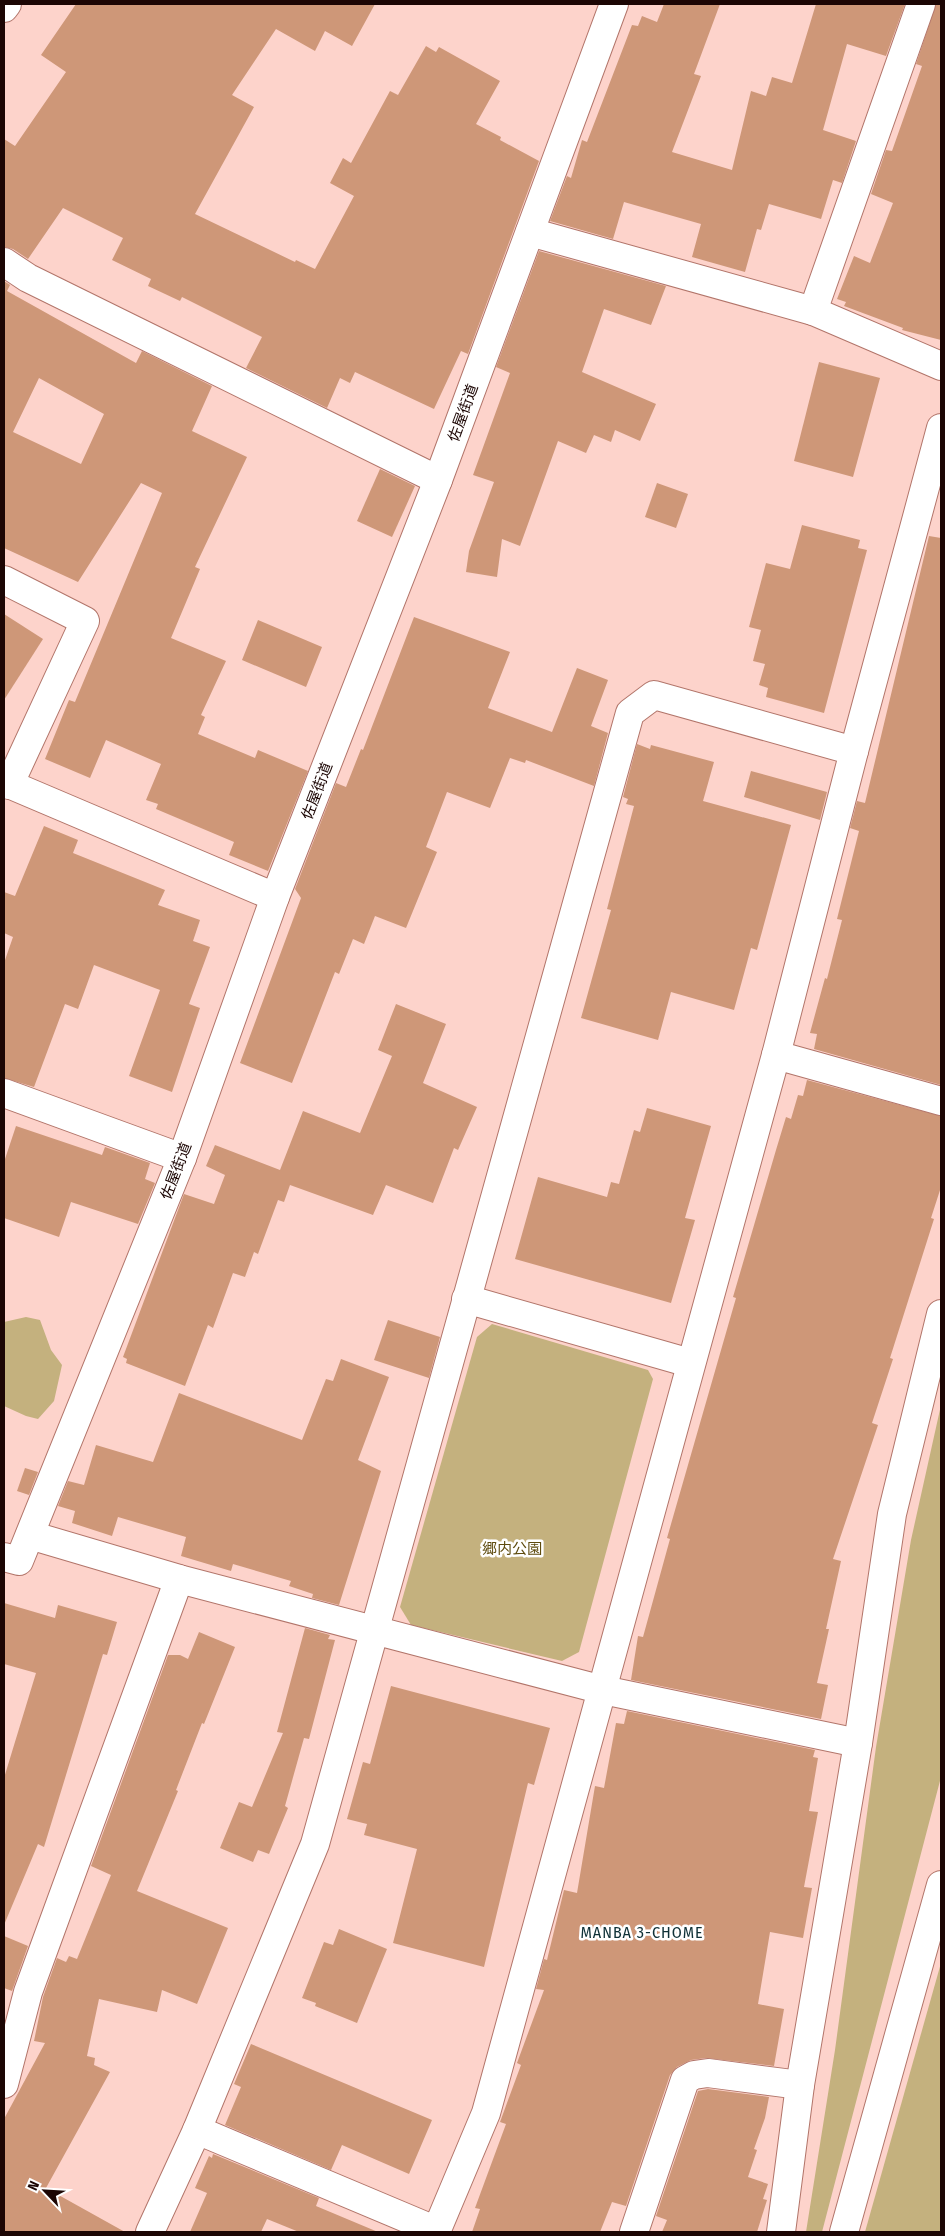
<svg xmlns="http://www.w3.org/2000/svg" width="945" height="2236" viewBox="0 0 945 2236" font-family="'Fira Sans Condensed','Noto Sans JP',sans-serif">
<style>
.green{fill:#c4b17e}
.building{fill:#ce9778;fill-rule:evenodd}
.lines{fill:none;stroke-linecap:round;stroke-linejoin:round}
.street-casing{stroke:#b2756a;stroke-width:30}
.street{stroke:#fff;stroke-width:28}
.labels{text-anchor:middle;stroke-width:5;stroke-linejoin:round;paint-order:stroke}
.street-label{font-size:15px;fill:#1c0604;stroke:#fff}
.park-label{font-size:15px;fill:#5e4b0e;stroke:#fff}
.neighbourhood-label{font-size:16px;letter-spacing:1px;fill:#0f3137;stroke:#fff}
</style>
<rect width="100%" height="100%" fill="#fdd3cb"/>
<g class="green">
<path d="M26,1317L40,1320L51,1350L62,1365L54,1401L38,1419L26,1416L4,1406V1322Z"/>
<path d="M492,1324L648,1370L653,1379L579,1652L562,1661L411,1625L400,1607L477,1337Z"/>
<path d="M941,1405V1777L822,2232H806L835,2050L876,1747L911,1540Z"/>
<path d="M941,1963V2232H865Z"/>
</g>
<g class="building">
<path d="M76,4H375L352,46L325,31L315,51L276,29L232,95L254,107L195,214L295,262L296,260L315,269L354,196L330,183L343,158L351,163L390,91L398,95L426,46L436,52L439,47L500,81L476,124L501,137L500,140L539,161L468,354L461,351L434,409L355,372L350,383L340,378L327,408L246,368L262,337L182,297L180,301L148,286L151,279L112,260L123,238L63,208L28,259L13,249L4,247V139L15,146L66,72L41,55Z"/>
<path d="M664,4H720L694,74L701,76L672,152L732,170L751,91L766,96L772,77L792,83L816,4H905L886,56L847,44L823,130L856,141L842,183L833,180L821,219L769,204L761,230L757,229L745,272L692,257L701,224L624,202L613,239L550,221L567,176L571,178L582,140L587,142L632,25L638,26L642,16L657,22Z"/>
<path d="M936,4H941V340L902,330L903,328L844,306L846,302L837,299L854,256L870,263L893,203L871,194L886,150L892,151L922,66L916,64Z"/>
<path d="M539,251L666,286L651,325L604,309L582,372L656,404L640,441L615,430L611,442L594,435L586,453L558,441L520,546L502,539L497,577L466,572L469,551L494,482L473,475L510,373L496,367Z"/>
<path d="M4,281L10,285L7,291L136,363L142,351L212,386L192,431L247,457L195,567L200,569L171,638L226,661L201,715L205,717L198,734L255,758L258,750L308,771L268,871L229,855L234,842L156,809L158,804L146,800L161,764L106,740L90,778L45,759L69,700L75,702L162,493L141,483L78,582L4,548ZM39,378L104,414L81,464L13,432Z"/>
<path d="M819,362L880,378L853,477L794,461Z"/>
<path d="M380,469L415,486L392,537L357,521Z"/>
<path d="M657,483L688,494L676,528L645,517Z"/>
<path d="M802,525L860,540L858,548L867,550L824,713L766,697L768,688L759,685L765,664L753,661L761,630L749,627L766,563L790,569Z"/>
<path d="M929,536L941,538V1085L814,1049L817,1034L810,1033L825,978L827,979L842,920L837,919L859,831L850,828L857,801L865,803Z"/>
<path d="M4,614L43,639L4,700Z"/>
<path d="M414,617L510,652L488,708L552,732L577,668L608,680L591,726L608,733L594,786L526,760L525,763L510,758L490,808L447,792L426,847L437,852L406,928L375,916L364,944L353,939L339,974L335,972L292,1083L240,1063L301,898L295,889L336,783L346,787L361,749L363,750Z"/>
<path d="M258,620L322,647L306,687L242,660Z"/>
<path d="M637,744L650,749L651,745L714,762L703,801L791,825L757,950L751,948L734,1010L671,992L658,1040L581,1018L611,910L607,909L634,806L626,804L628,799L623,797Z"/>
<path d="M751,771L827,792L820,820L744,797Z"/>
<path d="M44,826L78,840L73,853L165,890L158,905L200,920L193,941L210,947L189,1004L200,1008L172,1092L129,1076L160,990L94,965L78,1009L65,1004L34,1087L4,1078V963L13,937L4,933V892L15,896Z"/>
<path d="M396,1004L446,1024L423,1083L477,1107L458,1150L454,1148L433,1203L386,1185L373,1215L290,1185L284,1202L278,1200L258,1254L254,1252L245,1277L233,1273L213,1328L208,1325L185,1386L126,1363L127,1359L123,1357L184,1194L214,1204L225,1175L206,1166L215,1145L280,1170L303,1111L360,1133L392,1056L378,1050Z"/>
<path d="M807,1080L941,1116V1187L931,1218L934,1219L890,1358L893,1359L872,1423L878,1425L833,1559L841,1561L826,1629H829L817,1683L828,1685L821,1719L631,1680L638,1636L643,1637L670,1539L667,1538L736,1298L733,1297L776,1150L786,1117L791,1119L798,1095L803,1096Z"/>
<path d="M647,1108L711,1126L685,1218L695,1220L671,1303L515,1259L538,1177L607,1197L611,1182L619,1184L634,1130L640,1132Z"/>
<path d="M16,1126L102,1155L105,1147L150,1163L145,1179L155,1183L138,1224L71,1202L59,1237L4,1218V1162Z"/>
<path d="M388,1320L440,1337L429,1378L374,1360Z"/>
<path d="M341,1359L389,1377L358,1460L381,1471L339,1605L312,1598L313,1594L289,1586L291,1581L233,1564L231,1571L181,1556L186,1537L118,1517L112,1536L72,1523L75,1511L58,1506L68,1481L84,1485L96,1445L153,1462L179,1393L302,1440L326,1379L333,1381Z"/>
<path d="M25,1468L38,1472L29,1495L17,1491Z"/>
<path d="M4,1603L55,1618L58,1605L117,1622L107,1655L103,1654L44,1847L38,1844L4,1925V1778L36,1673L4,1664Z"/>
<path d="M305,1628L330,1635L328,1639L335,1640L309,1739L304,1738L285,1806L288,1808L269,1854L258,1850L253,1862L220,1848L239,1802L252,1807L283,1733L277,1732Z"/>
<path d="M199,1632L235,1647L204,1724L202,1723L176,1790L178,1791L137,1891L228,1928L197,2004L162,1990L157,2012L99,1999L87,2056L95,2058L94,2065L110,2072L46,2188L125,2232H4V2119L45,2043L34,2041L43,1997L57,1958L66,1962L69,1956L77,1959L111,1875L91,1866L168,1655H180L188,1659Z"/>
<path d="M391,1686L550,1728L534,1785L528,1783L484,1967L393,1943L417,1849L364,1835L367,1824L347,1819L363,1762L370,1764Z"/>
<path d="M627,1711L815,1750L813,1757L818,1758L809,1811L818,1812L804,1887L812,1888L803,1938L770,1932L758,2004L784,2009L774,2066L706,2058L691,2060L677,2067L670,2075L626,2206L612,2202L600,2232H472L480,2209L475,2208L506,2124L500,2122L521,2065L517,2063L544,1990L536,1989L544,1959L547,1960L564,1890L577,1893L595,1786L604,1788L616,1723L624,1724Z"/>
<path d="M339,1929L387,1949L357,2023L315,2006L316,2003L302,1998L324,1942L333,1945Z"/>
<path d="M4,1936L28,1946L12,1991L4,1988Z"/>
<path d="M251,2044L432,2120L409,2174L342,2145L331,2170L225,2125L241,2087L234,2084Z"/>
<path d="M708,2089L769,2097L765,2118L754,2149L757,2150L748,2177L768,2184L763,2199L767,2200L757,2232H662L667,2220L656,2216L698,2091Z"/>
<path d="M213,2154L319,2198L316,2206L378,2232H299L267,2219L261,2232H190L207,2193L195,2188L209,2156L212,2158Z"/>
</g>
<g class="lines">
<defs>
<g id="street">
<path d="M4,8L7,4"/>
<path d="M530,232L813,311L941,366"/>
<path d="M4,262L28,278L438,480"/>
<path d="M813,311L921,4"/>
<path d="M4,580L85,621L9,785"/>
<path d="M4,782L275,897"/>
<path d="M776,1055L941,1101"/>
<path d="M4,1093L182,1158"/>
<path d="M466,1299L690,1363"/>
<path d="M30,1535L179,1579L603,1690L858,1743"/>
<path d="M4,1557L19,1561L182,1158L275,897L438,480L614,4"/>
<path d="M4,2084L28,1992L179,1579"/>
<path d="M197,2130L437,2231"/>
<path d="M150,2232L197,2130L315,1844L630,713L654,695L854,751"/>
<path d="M436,2232L486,2113L776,1055L854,751L941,428"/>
<path d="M634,2232L685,2080L694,2075L708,2073L800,2085"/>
<path d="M781,2232L800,2085L858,1743L892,1514L941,1314"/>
<path d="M844,2232L941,1885"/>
</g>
</defs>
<use href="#street" class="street-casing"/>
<use href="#street" class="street"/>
</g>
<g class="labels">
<g class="street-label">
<text transform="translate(463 413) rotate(-70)" y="5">佐屋街道</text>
<text transform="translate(317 791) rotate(-69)" y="5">佐屋街道</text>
<text transform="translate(176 1171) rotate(-69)" y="5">佐屋街道</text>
</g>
<g class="park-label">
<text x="512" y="1554">郷内公園</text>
</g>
<g class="neighbourhood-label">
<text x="642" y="1938">MANBA 3-CHOME</text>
</g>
</g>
<rect width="945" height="2236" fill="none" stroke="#1c0604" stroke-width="10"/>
<g transform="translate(45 2191) rotate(295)" stroke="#ffffff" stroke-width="4" paint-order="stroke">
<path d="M0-4L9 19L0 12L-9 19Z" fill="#1c0604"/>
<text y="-8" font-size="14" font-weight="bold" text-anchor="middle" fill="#1c0604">N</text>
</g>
</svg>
